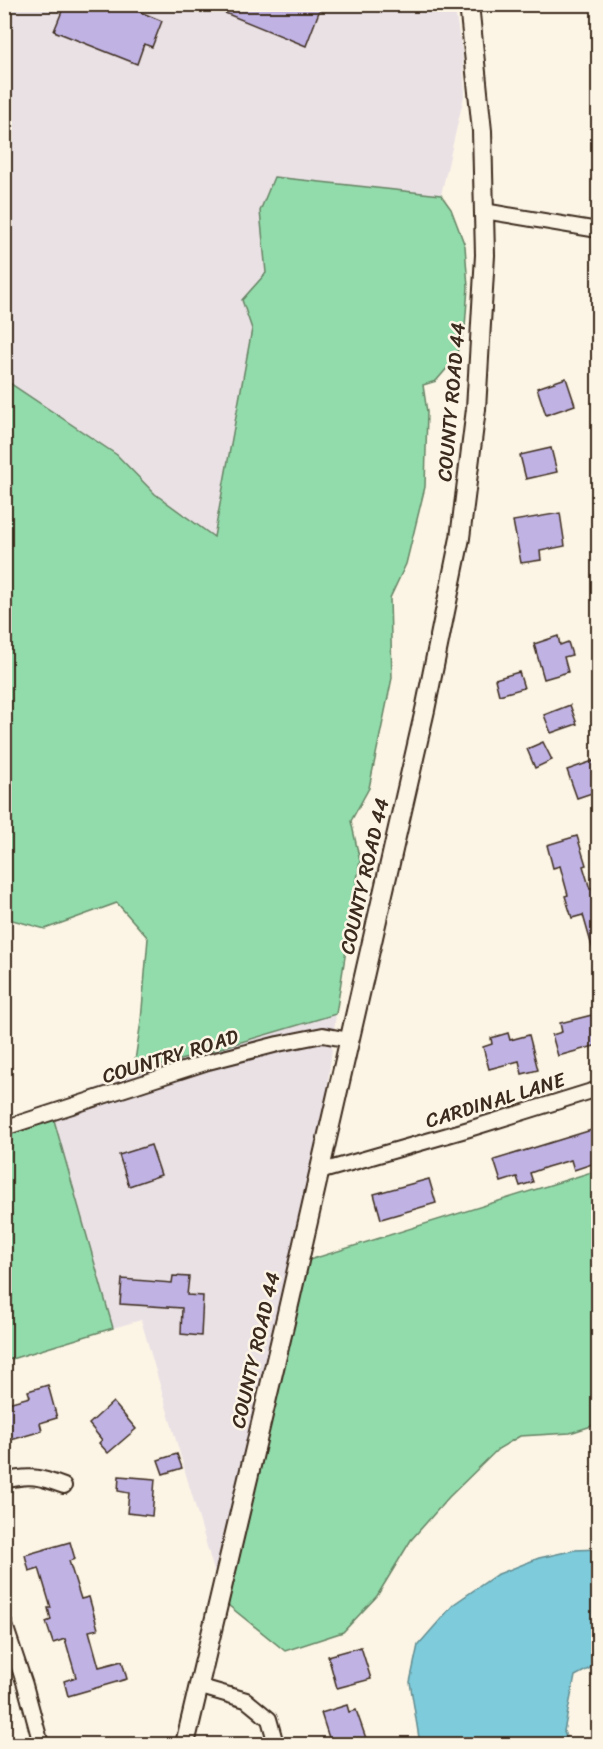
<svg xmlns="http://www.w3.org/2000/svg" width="603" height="1749" viewBox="0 0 603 1749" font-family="Sriracha,sans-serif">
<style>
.built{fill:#eae1e5}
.green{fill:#92dcab;stroke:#668364;stroke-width:1.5}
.water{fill:#7dcbdb;stroke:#638b8f;stroke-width:1.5}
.building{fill:#c0b3e4;stroke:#3b2a1e;stroke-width:1.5}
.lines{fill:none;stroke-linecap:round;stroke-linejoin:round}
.street-casing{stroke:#3b2a1e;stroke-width:18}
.secondary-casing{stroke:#3b2a1e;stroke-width:22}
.street{stroke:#fcf5e5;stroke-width:14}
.secondary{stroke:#fcf5e5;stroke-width:18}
.labels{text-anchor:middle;stroke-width:5;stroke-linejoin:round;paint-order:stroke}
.street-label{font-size:20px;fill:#3b2a1e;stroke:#fcf5e5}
</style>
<rect width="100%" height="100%" fill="#fcf5e5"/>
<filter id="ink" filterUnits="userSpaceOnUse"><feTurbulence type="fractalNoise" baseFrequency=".0167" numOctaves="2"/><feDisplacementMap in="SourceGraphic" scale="12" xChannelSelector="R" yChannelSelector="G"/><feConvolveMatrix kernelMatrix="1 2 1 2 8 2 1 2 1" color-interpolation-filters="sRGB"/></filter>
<g filter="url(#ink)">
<g class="built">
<path d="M4,5H454L462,51L465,92L441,195L274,177L260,211L266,273L242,300L252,329L214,538L155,494L117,455L5,380Z"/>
<path d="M336,1014L325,1108L217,1581L141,1320L113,1328L50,1106L133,1074Z"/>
</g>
<g class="green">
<path d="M274,177L441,195L451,209L465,246L468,287L465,327L455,359L436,381L423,385L427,412L425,487L406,564L390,598L392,678L369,788L351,821L360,861L336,1014L133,1074L141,1021L148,938L117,903L45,929L5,918V380L117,455L155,494L214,537L252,329L242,300L266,273L260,211Z"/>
<path d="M50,1106L113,1328L5,1361V1120Z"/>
<path d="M598,1170V1424L570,1433L520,1436L498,1449L449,1497L411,1540L377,1596L343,1632L285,1651L228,1605L309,1260Z"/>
</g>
<path class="water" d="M598,1549V1669L592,1667L575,1676L564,1731L567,1740L571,1744H420L410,1682L418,1645L454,1604L496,1575L539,1558L575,1550Z"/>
<g class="building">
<path d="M65,4H121L162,21L152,47L144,44L137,64L54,31Z"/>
<path d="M203,4H322L306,46Z"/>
<path d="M566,378L575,405L546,415L537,388Z"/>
<path d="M551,448L557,472L526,479L520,455Z"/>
<path d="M560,513L565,546L540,551L541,560L521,563L513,521Z"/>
<path d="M558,636L560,645L568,642L572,655L564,657L568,672L544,679L534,644Z"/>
<path d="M519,672L524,688L499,695L495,679Z"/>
<path d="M570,705L577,724L551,733L544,715Z"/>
<path d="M543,742L552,760L535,768L527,749Z"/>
<path d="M593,761L598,777V791L577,798L567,770Z"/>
<path d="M577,836L586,865L583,866L590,889L596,887L598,894V956L595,957L583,915L572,918L565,896L568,895L560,866L553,868L547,845Z"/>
<path d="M592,1015L598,1045L558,1056L552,1035L562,1032L560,1023Z"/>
<path d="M508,1033L510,1040L529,1035L538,1070L522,1074L519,1061L489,1069L483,1047L492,1044L491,1038Z"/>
<path d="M598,1128V1162L574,1170L571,1160L547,1167L530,1173L533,1182L520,1186L517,1177L501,1182L494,1160Z"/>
<path d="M151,1145L161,1175L129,1186L119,1155Z"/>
<path d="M429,1179L436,1203L381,1219L374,1194Z"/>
<path d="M173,1276L189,1277L187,1295L203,1296L201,1336L181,1334L182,1308L120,1304L122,1279L172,1283Z"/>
<path d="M48,1385L57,1418L40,1423L42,1431L4,1442V1404L30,1397L28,1391Z"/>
<path d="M113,1402L136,1429L108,1453L99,1443L102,1440L89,1424Z"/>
<path d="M177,1454L182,1468L163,1474L158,1460Z"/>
<path d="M119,1476L155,1479L152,1516L127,1513L129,1493L118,1491Z"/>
<path d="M70,1542L75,1559L69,1561L81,1599L89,1597L98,1629L89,1631L99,1667L122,1661L127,1679L68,1696L64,1681L76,1677L65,1639L53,1643L46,1622L51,1620L48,1608H51L39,1568L29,1571L25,1555Z"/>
<path d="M361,1647L371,1679L337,1688L328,1656Z"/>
<path d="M347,1705L349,1712L356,1710L368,1744H331L321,1713Z"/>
</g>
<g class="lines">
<defs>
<g id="street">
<path d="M484,211L598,230"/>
<path d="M4,1128L208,1062L278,1044L323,1035L349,1040"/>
<path d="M319,1172L469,1129L598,1089"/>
<path d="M4,1481C30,1474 40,1477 64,1486"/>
<path d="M4,1622L25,1685L41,1744"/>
<path d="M198,1686L246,1700L269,1719L276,1744"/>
</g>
<path id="secondary" d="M185,1744L285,1322L425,710L460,538L476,409L485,255L482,131L469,4"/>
</defs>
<use href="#street" class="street-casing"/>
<use href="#secondary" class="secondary-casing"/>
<use href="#street" class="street"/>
<use href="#secondary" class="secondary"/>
</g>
</g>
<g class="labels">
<g class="street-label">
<text transform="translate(451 402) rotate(-85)" y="7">COUNTY ROAD 44</text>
<text transform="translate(364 876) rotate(-77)" y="7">COUNTY ROAD 44</text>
<text transform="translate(170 1056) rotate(-17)" y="7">COUNTRY ROAD</text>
<text transform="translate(495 1100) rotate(-17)" y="7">CARDINAL LANE</text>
<text transform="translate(255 1350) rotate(-77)" y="7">COUNTY ROAD 44</text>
</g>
</g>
<rect width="603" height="1749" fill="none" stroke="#fcf5e5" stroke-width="24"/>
<rect x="12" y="12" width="579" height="1725" fill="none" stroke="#3b2a1e" stroke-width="2" filter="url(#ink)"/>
</svg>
